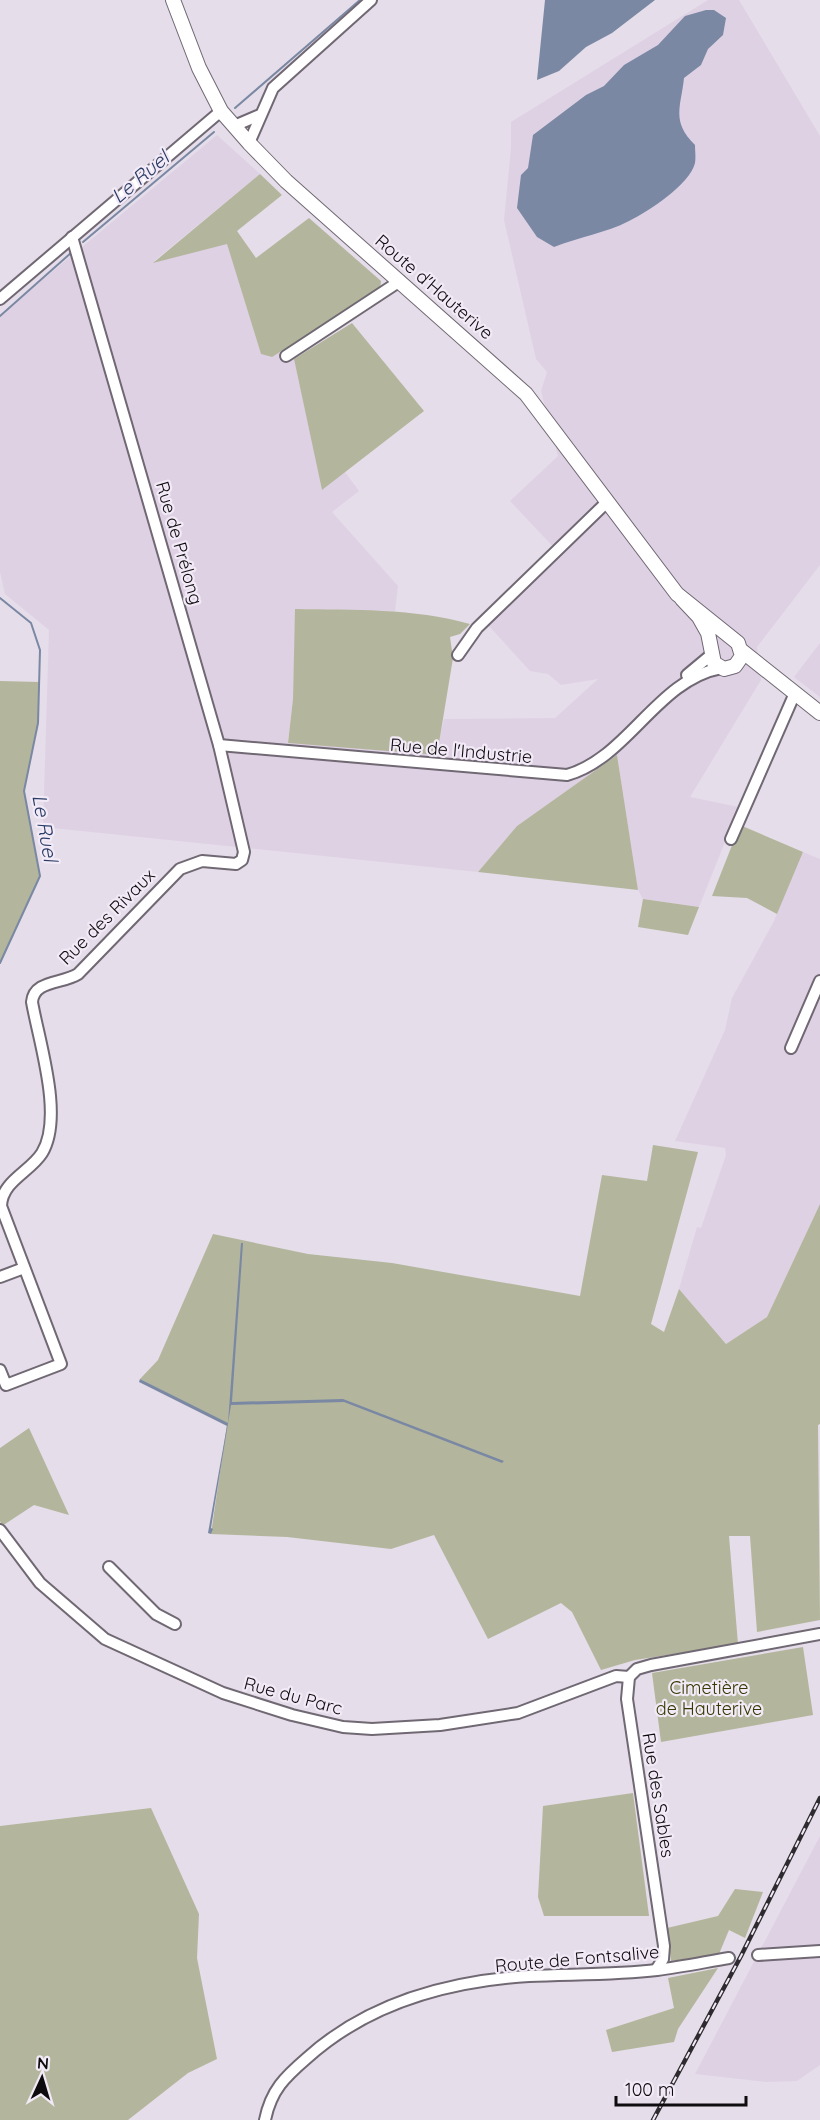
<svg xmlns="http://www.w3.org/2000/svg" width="820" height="2120" viewBox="0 0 820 2120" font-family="Quicksand,sans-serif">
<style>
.built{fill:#ded1e4}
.green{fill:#b3b69d}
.water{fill:#7a88a3}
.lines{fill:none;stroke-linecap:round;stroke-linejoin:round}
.stream{stroke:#7a88a3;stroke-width:2}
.minor-casing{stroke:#706873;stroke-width:14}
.secondary-casing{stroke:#706873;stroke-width:16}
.minor{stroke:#fff;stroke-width:10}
.secondary{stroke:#fff;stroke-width:14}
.rail-casing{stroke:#2e2b30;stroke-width:4.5}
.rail{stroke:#f2eaf6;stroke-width:2;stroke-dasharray:7;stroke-linecap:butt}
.labels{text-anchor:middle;stroke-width:4.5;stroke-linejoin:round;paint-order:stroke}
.street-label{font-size:18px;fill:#0e0b0f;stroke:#f2eaf6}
.park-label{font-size:18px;fill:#353800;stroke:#f2eaf6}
.water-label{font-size:20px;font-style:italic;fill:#2a3c65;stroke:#f2eaf6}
</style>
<rect width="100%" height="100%" fill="#e5dde9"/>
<g class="built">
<path d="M708,0H739L820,136V565L757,647L761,680L690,797L739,807L699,907L643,899L638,890L617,755L517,826L478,872L43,827L49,630L5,594L0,572V315L217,135L260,174L154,261L227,243L261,354L272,357L291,345L322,490L345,472L359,491L332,512L398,586L395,611L296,609L293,699L288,742L436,755L444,719L555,718L598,679L561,685L548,674L530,671L488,625L560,554L510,501L558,456L541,391L547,372L536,359L504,220L511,148V122Z"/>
<path d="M820,643V697L794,677Z"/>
<path d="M803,852L820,859V1204L767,1317L726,1344L679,1289L697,1227L701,1228L726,1155L725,1148L675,1141L725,1030L732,998L773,923Z"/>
<path d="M820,1836V2065L797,2081L767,2082L695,2074Z"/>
</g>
<g class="green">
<path d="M260,174L282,195L237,231L256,258L309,218L381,281L380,290L272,357L261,354L227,244L153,263Z"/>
<path d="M352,323L424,411L322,490L294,359Z"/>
<path d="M295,609C354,610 413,608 470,624L460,634L450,637L453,658L437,755L288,743L293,699Z"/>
<path d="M0,681L39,682L38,723L24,791L40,876L0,963Z"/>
<path d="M617,755L638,890L478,872L517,826Z"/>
<path d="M740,825L803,852L777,914L747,898L712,896Z"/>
<path d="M643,899L699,907L688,935L638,927Z"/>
<path d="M653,1145L698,1152L651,1324L664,1332L679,1289L726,1344L767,1317L820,1204V1424L818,1425L820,1620L757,1632L750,1536H729L738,1644L635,1660L601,1670L572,1612L561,1603L488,1639L434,1535L391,1549L287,1537L211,1534L227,1424L140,1379L158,1360L213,1234L308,1254L392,1263L580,1296L602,1175L647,1181Z"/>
<path d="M29,1428L69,1515L34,1505L2,1526L0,1521V1448Z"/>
<path d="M803,1647L813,1715L661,1742L652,1673Z"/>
<path d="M633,1793L649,1916H544L538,1897L543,1806Z"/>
<path d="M151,1808L199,1914L197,1958L217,2059L188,2073L128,2120H0V1826Z"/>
<path d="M735,1889L763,1892L745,1938L729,1930L719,1954L671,1961L667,1928L718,1916Z"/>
<path d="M718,1968L678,2029L674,2042L612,2052L606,2030L674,2008L668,1978Z"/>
</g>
<g class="water">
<path d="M545,0H655L612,33L586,47L559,71L537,80Z"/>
<path d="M706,10H714L726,18L723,35L708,49L701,65L684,78C681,107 671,121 695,145C695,150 696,158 695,163C690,184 648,212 629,221C606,233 579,237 554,247L537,237L517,208L521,175L528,168L533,135L586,95L604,86L624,65L658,45L685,16Z"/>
<path d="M241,1243H243L232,1402L343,1399L504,1461L502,1463L344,1402L231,1405L211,1528L213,1529L211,1534L208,1533L227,1426L139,1382L140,1379L228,1423Z"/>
</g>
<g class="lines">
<g class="stream">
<path d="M235,108L360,0"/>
<path d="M83,242L214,132"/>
<path d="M0,316L72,252"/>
<path d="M0,598L31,623L40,650L38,723L24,791L40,876L0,963"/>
</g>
<defs>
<g id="minor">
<path d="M234,126L260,115"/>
<path d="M249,143L273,88L371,0"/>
<path d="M0,299L221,111"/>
<path d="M286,356L400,281"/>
<path d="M458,655L477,628L607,502"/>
<path d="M687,675L711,655"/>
<path d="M219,745L567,775C628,758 657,680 721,668"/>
<path d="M731,839L795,693"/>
<path d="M791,1048L820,981"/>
<path d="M0,1277L24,1268"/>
<path d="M0,1370L6,1385L61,1364L1,1206C2,1181 30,1172 42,1153C64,1117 39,1042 32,1002C34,980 62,984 78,974L180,869L202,861L236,864L242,860L244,852L219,745L72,237"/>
<path d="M0,1530L40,1583L105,1639L223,1693L292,1715L343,1727L372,1729L440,1725L518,1713L616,1676L629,1677"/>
<path d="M109,1567L156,1614L175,1624"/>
<path d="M758,1955L820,1951"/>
<path d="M656,1970L663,1959L664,1946L627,1699L629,1677L637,1669L651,1665L820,1634"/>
<path d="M265,2120C271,2090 285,2077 307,2058C368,2003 449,1981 529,1976C572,1974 615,1975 657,1970C681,1967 705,1962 729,1958"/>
</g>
<g id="secondary">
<path d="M173,0L199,68L221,111L249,143L286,181L526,394L677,594L738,643L742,656L735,666L724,669L714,663L708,633L699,617L682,599"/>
<path d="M742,651L820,713"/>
</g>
</defs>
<use href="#minor" class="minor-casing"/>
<use href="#secondary" class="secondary-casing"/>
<use href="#minor" class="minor"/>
<use href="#secondary" class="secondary"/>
<defs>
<path id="rail" d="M653,2120L741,1956L820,1798"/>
</defs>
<use href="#rail" class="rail-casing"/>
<use href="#rail" class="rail"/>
</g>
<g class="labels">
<g class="street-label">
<text transform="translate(434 287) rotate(41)" y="6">Route d'Hauterive</text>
<text transform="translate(179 543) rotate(74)" y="6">Rue de Prélong</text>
<text transform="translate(461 751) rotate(5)" y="6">Rue de l'Industrie</text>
<text transform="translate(107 917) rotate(-45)" y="6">Rue des Rivaux</text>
<text transform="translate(293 1696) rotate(15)" y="6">Rue du Parc</text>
<text transform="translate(658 1795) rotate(81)" y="6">Rue des Sables</text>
<text transform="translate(577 1959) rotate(-5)" y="6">Route de Fontsalive</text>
</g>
<g class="park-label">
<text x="709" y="1694">Cimetière<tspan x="709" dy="21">de Hauterive</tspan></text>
</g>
<g class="water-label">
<text transform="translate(140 177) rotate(-40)" y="7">Le Ruel</text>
<text transform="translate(45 828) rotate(80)" y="7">Le Ruel</text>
</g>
</g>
<g transform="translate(42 2078) rotate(4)" stroke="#f2eaf6" stroke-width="4.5" paint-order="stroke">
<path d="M0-4.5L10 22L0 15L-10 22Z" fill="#0e0b0f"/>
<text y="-9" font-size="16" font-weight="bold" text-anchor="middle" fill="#0e0b0f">N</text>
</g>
<path d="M616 2096v9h130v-9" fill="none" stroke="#0e0b0f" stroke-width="3"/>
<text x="625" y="2096" font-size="18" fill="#0e0b0f" stroke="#f2eaf6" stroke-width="4.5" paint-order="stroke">100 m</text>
</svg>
